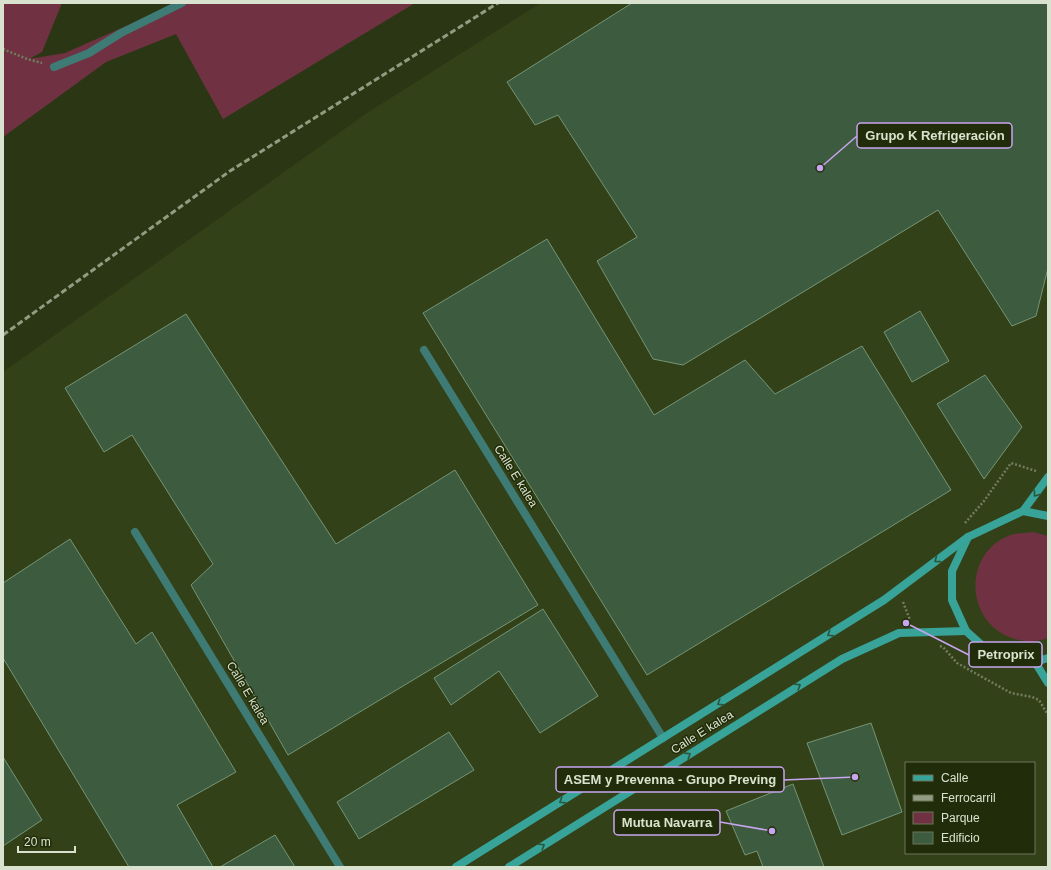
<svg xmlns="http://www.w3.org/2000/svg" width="1051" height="870" viewBox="0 0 1051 870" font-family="Arial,sans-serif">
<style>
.built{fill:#334118;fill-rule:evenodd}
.green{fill:#703242}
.building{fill:#3d5b3f;stroke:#759576}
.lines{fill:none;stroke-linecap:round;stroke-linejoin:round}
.path{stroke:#727d60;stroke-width:2.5;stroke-dasharray:2 2;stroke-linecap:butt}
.lane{stroke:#3e7b74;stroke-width:8}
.street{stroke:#3e7b74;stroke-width:8}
.secondary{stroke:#38a398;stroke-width:8}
.rail{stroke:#929c82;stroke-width:3;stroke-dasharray:6 3;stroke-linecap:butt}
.oneway{stroke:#29563c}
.labels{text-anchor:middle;stroke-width:3;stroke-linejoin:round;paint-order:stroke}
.street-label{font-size:12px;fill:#d9e2ce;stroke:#212d0a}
.leader{fill:none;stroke:#c8a5ef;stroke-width:1.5}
.callout-dot{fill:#c8a5ef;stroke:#212d0a;stroke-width:1.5}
.callout{fill:#212d0a;stroke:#c8a5ef;stroke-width:1.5}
.callout-label{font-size:13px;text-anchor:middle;font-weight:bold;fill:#d9e2ce}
</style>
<rect width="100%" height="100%" fill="#2b3714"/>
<path class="built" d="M541,3H1048V867H3V372L367,113ZM906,763H1034V853H906Z"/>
<g class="green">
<path d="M3,3H62L42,52L29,59L65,53L178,3H415L223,119L176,34L106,62L3,137Z"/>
<path d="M1033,532L1048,536V638C1037,642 1026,642 1015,639C963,624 962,549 1014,534C1020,533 1027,533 1033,532Z"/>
</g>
<g class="building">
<path d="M632,3H1048V268L1036,316L1012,326L938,210L683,365L653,359L597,261L637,237L558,115L535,125L507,82Z"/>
<path d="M547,239L654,415L745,360L775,394L862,346L951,490L647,675L423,313Z"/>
<path d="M920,311L949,361L912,382L884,332Z"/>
<path d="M186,314L336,544L455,470L538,605L288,755L191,585L213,564L132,435L104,452L65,388Z"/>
<path d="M985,375L1022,427L984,479L937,404Z"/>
<path d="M70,539L136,644L152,632L236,772L177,805L213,867H129L3,658V583Z"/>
<path d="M543,609L598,696L540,733L499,671L451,705L434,678Z"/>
<path d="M871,723L902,812L842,835L807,743Z"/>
<path d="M449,732L474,770L359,839L337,802Z"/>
<path d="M3,757L42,820L3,846Z"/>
<path d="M793,784L824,867H763L757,851L745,855L726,811Z"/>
<path d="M275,835L295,867H220Z"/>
</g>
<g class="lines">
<g class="path">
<path d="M3,49L27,59L42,63"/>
<path d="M965,523L984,501L1011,463L1036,471"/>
<path d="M903,602L910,620"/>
<path d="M940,646L943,647L957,663L1011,693L1032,697L1039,700L1048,715"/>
</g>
<path class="lane" d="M54,67L89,53L121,33L182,3"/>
<g class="street">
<path d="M424,350L663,738"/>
<path d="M135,532L340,867"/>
</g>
<g class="secondary">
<path d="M1023,511L1048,477"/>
<path d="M1048,516L1023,511L968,537L952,571V600L966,631L985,648L1035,662L1048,658"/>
<path d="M1035,662L1048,683"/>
<path d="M456,867L884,600L968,537"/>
<path d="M509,867L842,659L899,633L966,631"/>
</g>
<path class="rail" d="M3,335L230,171L498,3"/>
</g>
<defs><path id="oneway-chevron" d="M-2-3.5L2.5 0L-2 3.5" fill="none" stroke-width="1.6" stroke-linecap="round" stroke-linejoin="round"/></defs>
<g class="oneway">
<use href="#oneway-chevron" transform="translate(1036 494) rotate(126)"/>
<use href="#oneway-chevron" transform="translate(937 560) rotate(143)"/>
<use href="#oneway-chevron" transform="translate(830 634) rotate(148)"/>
<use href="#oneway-chevron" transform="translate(798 686) rotate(-32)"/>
<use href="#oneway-chevron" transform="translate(720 703) rotate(148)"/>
<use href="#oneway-chevron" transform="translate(688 755) rotate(-32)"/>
<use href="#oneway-chevron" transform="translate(562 801) rotate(148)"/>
<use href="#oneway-chevron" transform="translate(542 846) rotate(-32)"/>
</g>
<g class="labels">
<g class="street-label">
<text transform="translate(516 476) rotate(58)" y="4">Calle E kalea</text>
<text transform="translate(248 693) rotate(59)" y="4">Calle E kalea</text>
<text transform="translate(702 732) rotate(-32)" y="4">Calle E kalea</text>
</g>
</g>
<path class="leader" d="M820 168L857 136M906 623L969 655M855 777L784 780M772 831L720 822"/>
<g class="callout-dot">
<circle cx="820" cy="168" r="4"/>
<circle cx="906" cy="623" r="4"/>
<circle cx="855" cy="777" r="4"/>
<circle cx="772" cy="831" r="4"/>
</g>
<g class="callout">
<rect x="857" y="123" width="155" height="25" rx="4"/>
<rect x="969" y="642" width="73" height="25" rx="4"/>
<rect x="556" y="767" width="228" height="25" rx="4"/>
<rect x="614" y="810" width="106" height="25" rx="4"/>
</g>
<g class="callout-label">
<text x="935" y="140">Grupo K Refrigeración</text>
<text x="1006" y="659">Petroprix</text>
<text x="670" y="784">ASEM y Prevenna - Grupo Preving</text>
<text x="667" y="827">Mutua Navarra</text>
</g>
<rect width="1051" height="870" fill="none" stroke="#d9e2ce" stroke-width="8"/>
<rect x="905" y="762" width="130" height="92" fill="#212d0a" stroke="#6b7558"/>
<rect x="913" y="775" width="20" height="6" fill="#38a398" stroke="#6b7558"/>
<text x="941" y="782" font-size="12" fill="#d9e2ce">Calle</text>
<rect x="913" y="795" width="20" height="6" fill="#929c82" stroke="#6b7558"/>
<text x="941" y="802" font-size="12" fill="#d9e2ce">Ferrocarril</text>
<rect x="913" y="812" width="20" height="12" fill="#703242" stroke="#6b7558"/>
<text x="941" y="822" font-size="12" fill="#d9e2ce">Parque</text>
<rect x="913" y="832" width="20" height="12" fill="#3d5b3f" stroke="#6b7558"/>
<text x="941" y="842" font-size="12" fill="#d9e2ce">Edificio</text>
<path d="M18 846v6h57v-6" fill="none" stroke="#d9e2ce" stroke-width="2"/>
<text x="24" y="846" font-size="12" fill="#d9e2ce" stroke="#212d0a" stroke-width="3" paint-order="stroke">20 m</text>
</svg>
